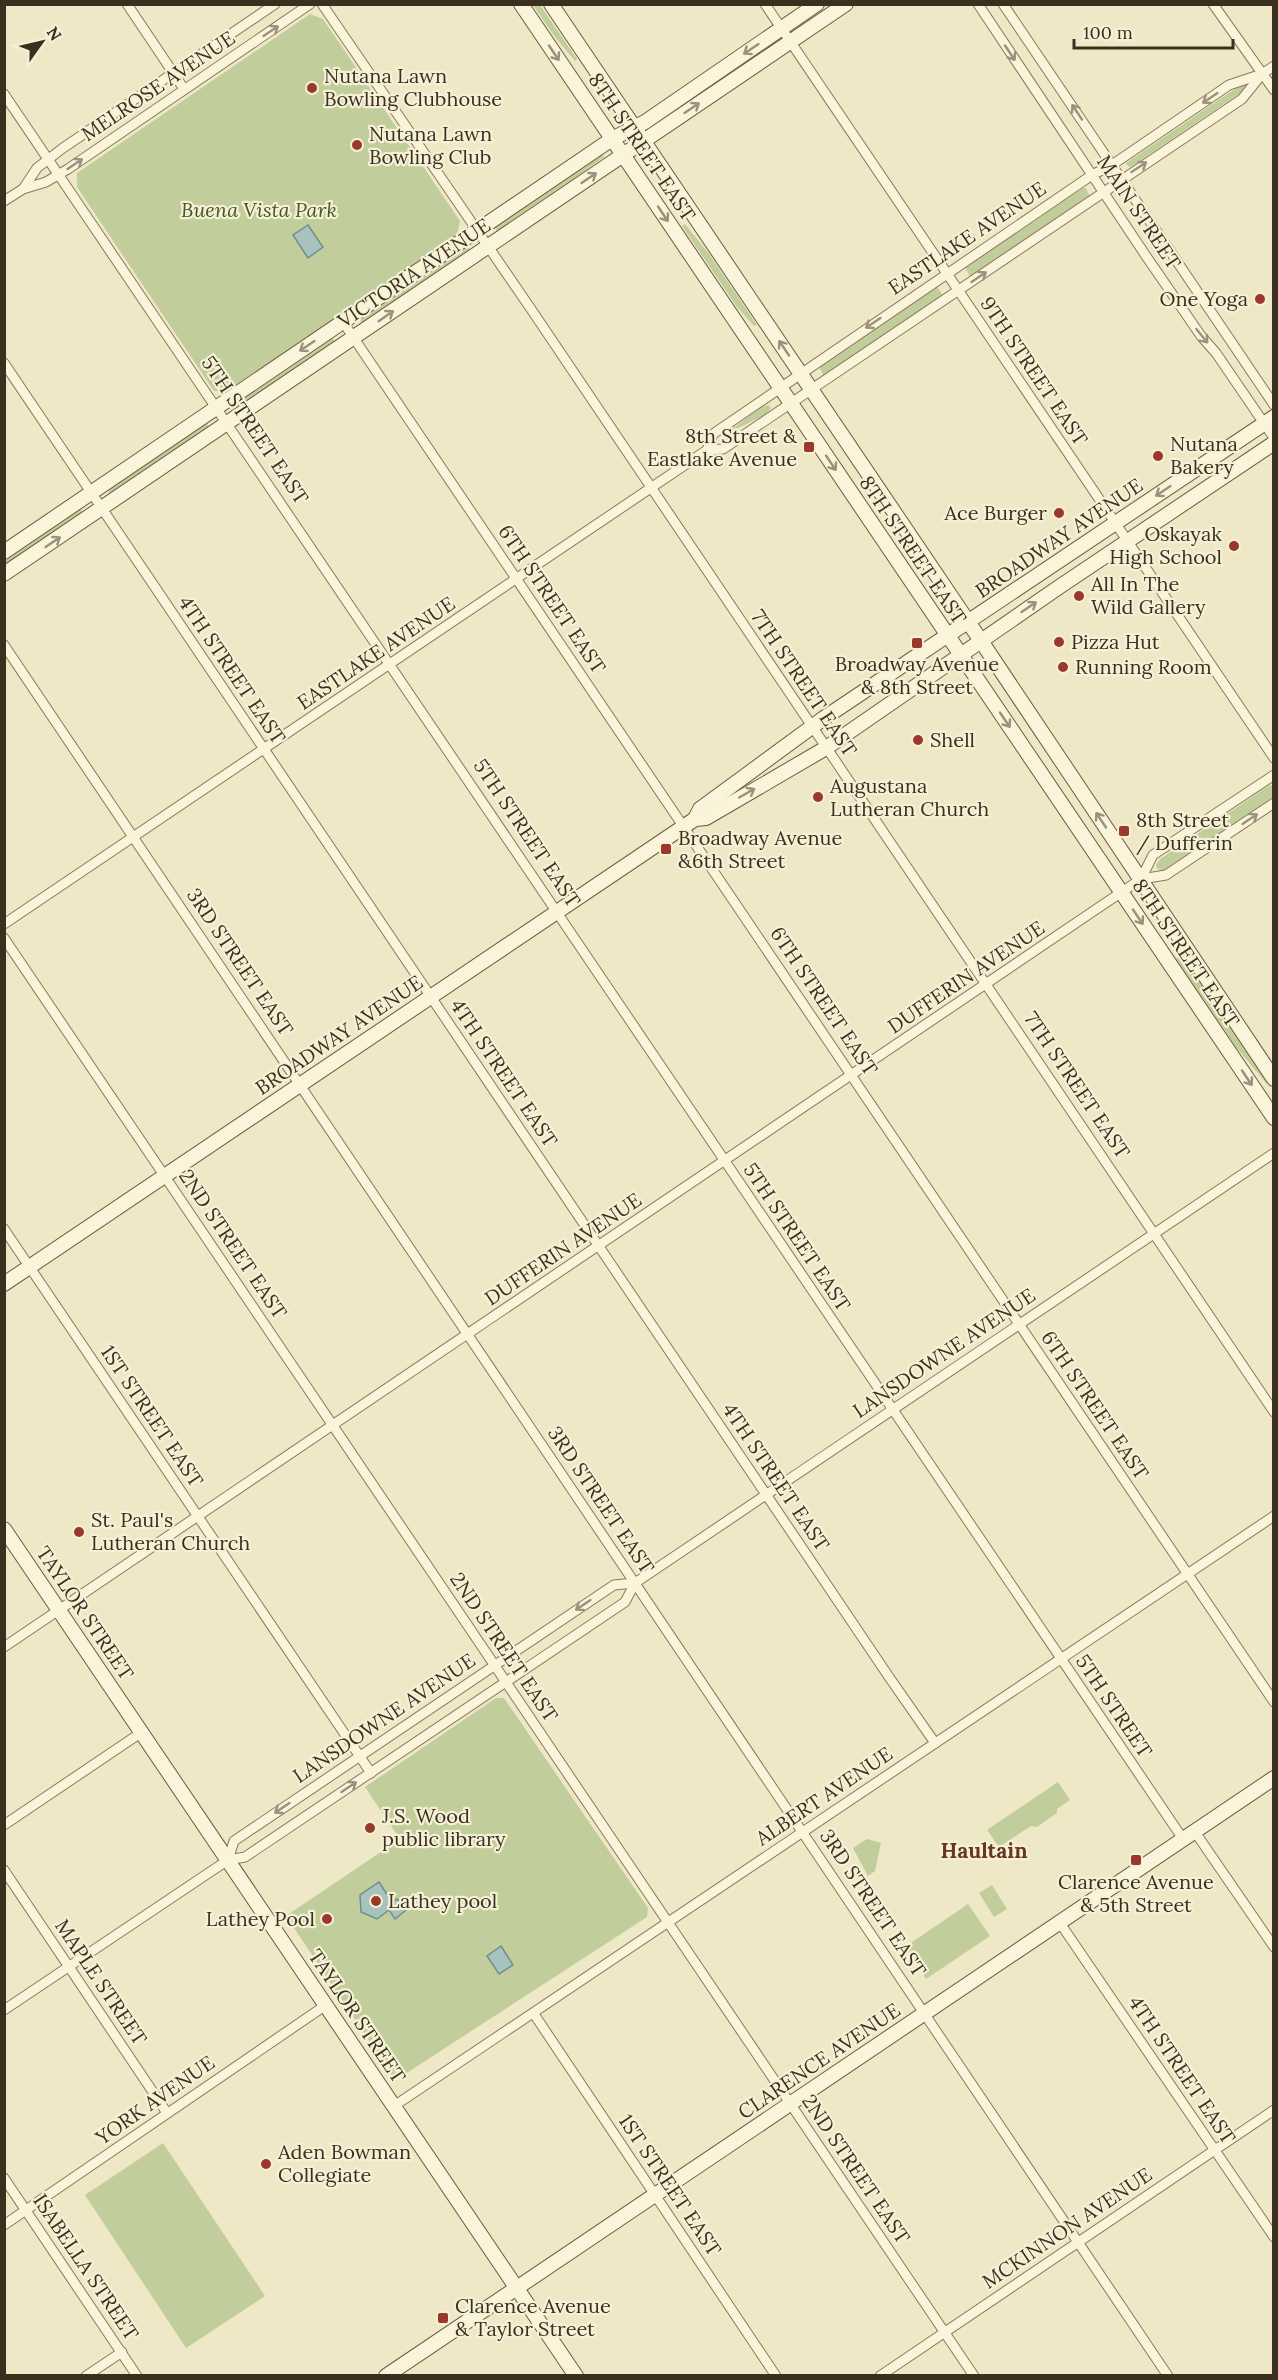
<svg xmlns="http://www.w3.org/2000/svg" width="1278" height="2380" viewBox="0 0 1278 2380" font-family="Lora,serif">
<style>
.green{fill:#c1cd9a}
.water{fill:#a8c2be;stroke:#6e918d;stroke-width:1.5}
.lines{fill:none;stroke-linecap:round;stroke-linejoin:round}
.street-casing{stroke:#8a7a5c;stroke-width:11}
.secondary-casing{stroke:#6c5b3f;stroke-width:16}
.street{stroke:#f9f4da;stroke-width:9}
.secondary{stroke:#f9f4da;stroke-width:14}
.oneway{stroke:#9a927d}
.poi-dot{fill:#9a382c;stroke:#f6f1d6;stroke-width:2}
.labels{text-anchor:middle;stroke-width:4.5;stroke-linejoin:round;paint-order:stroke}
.poi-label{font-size:20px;fill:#3b3020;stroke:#f6f1d6;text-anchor:start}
.street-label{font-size:20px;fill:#3b3020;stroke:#f6f1d6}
.park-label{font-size:20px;font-style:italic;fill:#455726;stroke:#f6f1d6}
.neighbourhood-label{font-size:21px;font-weight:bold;fill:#67371f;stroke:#f6f1d6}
</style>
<rect width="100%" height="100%" fill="#efe8c7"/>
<g class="green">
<path d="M533,5H540L577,59L575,61L555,37Z"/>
<path d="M310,14L323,19L460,221L457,235L226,392L214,391L77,187V173Z"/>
<path d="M771,43L776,47L655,128L653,124Z"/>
<path d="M1245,82L1249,87L1132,166L1129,167L1126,163Z"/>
<path d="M602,152L604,157C568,182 535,211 498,233L494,226Z"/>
<path d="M1083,188H1086L1090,197L970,277L965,267Z"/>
<path d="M685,224L709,254L757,325L754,326L737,307L682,226Z"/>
<path d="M467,245L471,251L363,325L359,318Z"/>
<path d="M937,287L943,295L827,375H823L819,366Z"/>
<path d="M332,337L335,342L237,410L233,404Z"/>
<path d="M768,405L771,408L765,415L724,435L760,408Z"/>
<path d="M205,422L210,427L111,495L108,490Z"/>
<path d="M80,508L83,513L5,568V558Z"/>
<path d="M1270,785L1273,787V798L1168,869L1162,871L1157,868L1156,865L1160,859Z"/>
<path d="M1179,957L1203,985L1268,1082L1266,1083L1236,1047L1176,959Z"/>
<path d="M496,1698H504L648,1908L647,1917L402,2076L392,2075L286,1916L400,1839L365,1787Z"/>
<path d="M1058,1782L1070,1800L1057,1809V1813L1037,1827L1031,1826L999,1847L987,1830Z"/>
<path d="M867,1839L881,1843L875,1871L868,1876L853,1848Z"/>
<path d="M992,1885L1007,1909L994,1917L979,1893Z"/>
<path d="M968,1904L990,1936L926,1979L905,1947Z"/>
<path d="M163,2143L265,2296L186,2348L85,2195Z"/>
</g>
<g class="water">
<path d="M308,225L323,247L308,258L293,235Z"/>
<path d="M379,1882L392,1902L397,1899L405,1903L406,1910L395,1919L389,1910L377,1919L361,1912L360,1895Z"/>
<path d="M501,1946L513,1965L499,1974L487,1956Z"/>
</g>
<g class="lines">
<defs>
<g id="street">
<path d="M127,4L184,89"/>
<path d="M322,4L533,312L1274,1412"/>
<path d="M765,4L1274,758"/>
<path d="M978,4L1146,256L1201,336L1216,353L1274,438"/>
<path d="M1003,4L1274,405"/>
<path d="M1213,4L1274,90"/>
<path d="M4,94L1183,1839"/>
<path d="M23,189L37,168L63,148L275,4"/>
<path d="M4,201L23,189L46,182L68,169L310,4"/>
<path d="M343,322L1274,1702"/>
<path d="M4,363L889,1677L935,1743"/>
<path d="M707,450L713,434L1092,175L1112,165L1229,85L1262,74L1274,66"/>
<path d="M4,645L1168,2376"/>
<path d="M1141,879L1153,855L1274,775"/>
<path d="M4,924L707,450L723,449L1242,99L1262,74"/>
<path d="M4,938L974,2376"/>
<path d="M4,1229L371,1773"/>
<path d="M4,1647L1141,879L1166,875L1274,803"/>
<path d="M4,1825L142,1732"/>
<path d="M1195,1832L1274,1947"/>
<path d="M228,1860L234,1841L614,1585L635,1583L1274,1153"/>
<path d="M4,1870L167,2113"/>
<path d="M1060,1923L1274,2237"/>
<path d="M4,2010L228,1860L245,1857L625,1602L635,1583"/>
<path d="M534,2014L776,2376"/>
<path d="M394,2106L1274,1516"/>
<path d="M4,2178L137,2376"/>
<path d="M4,2225L326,2005"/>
<path d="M86,2376L122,2352"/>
<path d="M880,2376L1274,2110"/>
</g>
<g id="secondary">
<path d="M521,4L1274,1118"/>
<path d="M551,4L969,623L1274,1079"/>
<path d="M4,552L612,139L645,122L817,4"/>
<path d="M4,574L846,4"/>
<path d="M695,819L700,809L824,718L1274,417"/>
<path d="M4,1284L695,819L706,818L826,748L1062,585L1274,443"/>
<path d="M4,1529L576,2376"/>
<path d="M386,2376L1274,1778"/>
</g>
</defs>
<use href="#street" class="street-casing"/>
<use href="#secondary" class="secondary-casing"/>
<use href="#street" class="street"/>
<use href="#secondary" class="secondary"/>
</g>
<defs><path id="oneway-shaft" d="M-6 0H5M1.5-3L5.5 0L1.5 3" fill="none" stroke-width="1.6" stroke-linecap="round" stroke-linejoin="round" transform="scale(1.5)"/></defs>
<g class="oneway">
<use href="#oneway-shaft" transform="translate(271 31) rotate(-34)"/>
<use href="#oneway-shaft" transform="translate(751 49) rotate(146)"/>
<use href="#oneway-shaft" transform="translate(554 53) rotate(56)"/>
<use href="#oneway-shaft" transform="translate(1010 53) rotate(56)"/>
<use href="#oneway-shaft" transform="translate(1210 98) rotate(146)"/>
<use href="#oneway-shaft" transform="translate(692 108) rotate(-34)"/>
<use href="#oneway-shaft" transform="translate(1077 112) rotate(-124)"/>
<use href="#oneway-shaft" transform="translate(75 164) rotate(-34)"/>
<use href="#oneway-shaft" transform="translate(1139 167) rotate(-33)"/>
<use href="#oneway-shaft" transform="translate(589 178) rotate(-34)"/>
<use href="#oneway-shaft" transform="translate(663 214) rotate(56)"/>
<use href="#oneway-shaft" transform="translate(979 277) rotate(-34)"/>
<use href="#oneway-shaft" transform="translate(386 316) rotate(-35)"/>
<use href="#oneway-shaft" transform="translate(873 323) rotate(146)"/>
<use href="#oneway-shaft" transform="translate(1202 336) rotate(51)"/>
<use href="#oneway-shaft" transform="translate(307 346) rotate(146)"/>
<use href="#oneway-shaft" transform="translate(784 348) rotate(-124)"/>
<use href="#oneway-shaft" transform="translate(831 463) rotate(56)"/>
<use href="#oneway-shaft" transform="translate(1163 491) rotate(146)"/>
<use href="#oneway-shaft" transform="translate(53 542) rotate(-34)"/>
<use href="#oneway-shaft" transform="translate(1029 607) rotate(-34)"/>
<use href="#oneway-shaft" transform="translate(1005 720) rotate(56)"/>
<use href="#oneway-shaft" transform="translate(747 793) rotate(-30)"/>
<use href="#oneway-shaft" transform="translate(1250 819) rotate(-34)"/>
<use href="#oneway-shaft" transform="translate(1101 820) rotate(-124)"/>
<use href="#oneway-shaft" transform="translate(1138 917) rotate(56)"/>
<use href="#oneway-shaft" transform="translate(1247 1078) rotate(56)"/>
<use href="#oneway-shaft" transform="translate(583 1605) rotate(146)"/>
<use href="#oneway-shaft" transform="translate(349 1787) rotate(-34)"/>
<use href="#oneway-shaft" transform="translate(282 1808) rotate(146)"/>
</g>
<g class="poi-dot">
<circle cx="312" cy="88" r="6"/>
<circle cx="357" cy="145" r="6"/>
<circle cx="1260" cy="299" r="6"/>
<rect x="803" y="441" width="12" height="12" rx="3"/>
<circle cx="1158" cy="456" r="6"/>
<circle cx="1059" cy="513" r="6"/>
<circle cx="1234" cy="546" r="6"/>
<circle cx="1079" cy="596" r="6"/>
<circle cx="1059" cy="642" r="6"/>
<rect x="911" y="637" width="12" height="12" rx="3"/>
<circle cx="1063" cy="667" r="6"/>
<circle cx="918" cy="740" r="6"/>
<circle cx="818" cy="797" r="6"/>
<rect x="1118" y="825" width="12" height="12" rx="3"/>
<rect x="660" y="843" width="12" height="12" rx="3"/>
<circle cx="79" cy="1532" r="6"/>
<circle cx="370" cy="1828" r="6"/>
<rect x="1130" y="1854" width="12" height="12" rx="3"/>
<circle cx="376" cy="1901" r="6"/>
<circle cx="327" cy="1919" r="6"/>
<circle cx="266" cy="2164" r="6"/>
<rect x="437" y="2312" width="12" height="12" rx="3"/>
</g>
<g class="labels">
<g class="poi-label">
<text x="324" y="83">Nutana Lawn<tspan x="324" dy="23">Bowling Clubhouse</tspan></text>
<text x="369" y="141">Nutana Lawn<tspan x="369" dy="23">Bowling Club</tspan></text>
<text x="1248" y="306" text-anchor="end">One Yoga</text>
<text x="797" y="443" text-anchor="end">8th Street &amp;<tspan x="797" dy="23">Eastlake Avenue</tspan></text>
<text x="1170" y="451">Nutana<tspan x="1170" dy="23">Bakery</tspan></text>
<text x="1047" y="520" text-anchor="end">Ace Burger</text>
<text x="1222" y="541" text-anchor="end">Oskayak<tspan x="1222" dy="23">High School</tspan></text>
<text x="1091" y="591">All In The<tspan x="1091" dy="23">Wild Gallery</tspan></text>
<text x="1071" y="649">Pizza Hut</text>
<text x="917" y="671" text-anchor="middle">Broadway Avenue<tspan x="917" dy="23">&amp; 8th Street</tspan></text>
<text x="1075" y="674">Running Room</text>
<text x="930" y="747">Shell</text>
<text x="830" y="793">Augustana<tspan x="830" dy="23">Lutheran Church</tspan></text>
<text x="1136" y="827">8th Street<tspan x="1136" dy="23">/ Dufferin</tspan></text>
<text x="678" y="845">Broadway Avenue<tspan x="678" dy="23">&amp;6th Street</tspan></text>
<text x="91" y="1527">St. Paul's<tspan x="91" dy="23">Lutheran Church</tspan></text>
<text x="382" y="1823">J.S. Wood<tspan x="382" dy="23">public library</tspan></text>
<text x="1136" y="1889" text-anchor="middle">Clarence Avenue<tspan x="1136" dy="23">&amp; 5th Street</tspan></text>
<text x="388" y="1908">Lathey pool</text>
<text x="315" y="1926" text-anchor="end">Lathey Pool</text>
<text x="278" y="2159">Aden Bowman<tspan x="278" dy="23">Collegiate</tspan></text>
<text x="455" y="2313">Clarence Avenue<tspan x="455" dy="23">&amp; Taylor Street</tspan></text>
</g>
<g class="street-label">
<text transform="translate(158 86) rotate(-34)" y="7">MELROSE AVENUE</text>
<text transform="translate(642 147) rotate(56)" y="7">8TH STREET EAST</text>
<text transform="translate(1139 212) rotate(56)" y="7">MAIN STREET</text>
<text transform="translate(967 238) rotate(-34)" y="7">EASTLAKE AVENUE</text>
<text transform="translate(414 273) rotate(-34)" y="7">VICTORIA AVENUE</text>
<text transform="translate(1034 371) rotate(56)" y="7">9TH STREET EAST</text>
<text transform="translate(255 430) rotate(56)" y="7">5TH STREET EAST</text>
<text transform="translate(1059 538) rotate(-34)" y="7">BROADWAY AVENUE</text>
<text transform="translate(913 550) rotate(56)" y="7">8TH STREET EAST</text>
<text transform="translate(552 599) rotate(56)" y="7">6TH STREET EAST</text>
<text transform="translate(376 653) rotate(-34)" y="7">EASTLAKE AVENUE</text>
<text transform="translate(232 670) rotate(56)" y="7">4TH STREET EAST</text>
<text transform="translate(804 683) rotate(56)" y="7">7TH STREET EAST</text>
<text transform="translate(527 833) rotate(56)" y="7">5TH STREET EAST</text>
<text transform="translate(1186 953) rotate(56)" y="7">8TH STREET EAST</text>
<text transform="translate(240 962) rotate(56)" y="7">3RD STREET EAST</text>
<text transform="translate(966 977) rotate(-34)" y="7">DUFFERIN AVENUE</text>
<text transform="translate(824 1001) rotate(56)" y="7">6TH STREET EAST</text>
<text transform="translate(339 1035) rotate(-34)" y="7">BROADWAY AVENUE</text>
<text transform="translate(504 1073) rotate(56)" y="7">4TH STREET EAST</text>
<text transform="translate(1077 1085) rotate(56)" y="7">7TH STREET EAST</text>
<text transform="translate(797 1237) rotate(56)" y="7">5TH STREET EAST</text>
<text transform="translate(233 1244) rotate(56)" y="7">2ND STREET EAST</text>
<text transform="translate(563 1249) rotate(-34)" y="7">DUFFERIN AVENUE</text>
<text transform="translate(944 1353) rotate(-34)" y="7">LANSDOWNE AVENUE</text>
<text transform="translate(1095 1405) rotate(56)" y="7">6TH STREET EAST</text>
<text transform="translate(152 1416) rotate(56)" y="7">1ST STREET EAST</text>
<text transform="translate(776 1477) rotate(56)" y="7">4TH STREET EAST</text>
<text transform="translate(601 1500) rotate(56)" y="7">3RD STREET EAST</text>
<text transform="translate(85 1613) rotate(56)" y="7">TAYLOR STREET</text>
<text transform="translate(504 1647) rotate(56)" y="7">2ND STREET EAST</text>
<text transform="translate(1114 1706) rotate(56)" y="7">5TH STREET</text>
<text transform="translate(384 1718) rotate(-34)" y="7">LANSDOWNE AVENUE</text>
<text transform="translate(824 1796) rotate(-34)" y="7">ALBERT AVENUE</text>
<text transform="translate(873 1903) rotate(56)" y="7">3RD STREET EAST</text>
<text transform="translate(101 1982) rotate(56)" y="7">MAPLE STREET</text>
<text transform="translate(357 2016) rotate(56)" y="7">TAYLOR STREET</text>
<text transform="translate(819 2061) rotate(-34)" y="7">CLARENCE AVENUE</text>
<text transform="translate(1182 2070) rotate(56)" y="7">4TH STREET EAST</text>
<text transform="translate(155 2100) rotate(-35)" y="7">YORK AVENUE</text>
<text transform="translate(856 2169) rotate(56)" y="7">2ND STREET EAST</text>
<text transform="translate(670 2185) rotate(56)" y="7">1ST STREET EAST</text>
<text transform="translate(1067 2228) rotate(-34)" y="7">MCKINNON AVENUE</text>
<text transform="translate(86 2267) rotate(56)" y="7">ISABELLA STREET</text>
</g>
<g class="park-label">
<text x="259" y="217">Buena Vista Park</text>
</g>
<g class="neighbourhood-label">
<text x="984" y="1858">Haultain</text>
</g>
</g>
<rect width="1278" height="2380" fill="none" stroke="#3b3020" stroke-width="12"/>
<g transform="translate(42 42) rotate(56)" stroke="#f6f1d6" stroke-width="4.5" paint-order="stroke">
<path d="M0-4.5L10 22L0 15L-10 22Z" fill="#3b3020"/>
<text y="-9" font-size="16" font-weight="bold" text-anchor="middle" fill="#3b3020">N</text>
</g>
<path d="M1074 39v9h159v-9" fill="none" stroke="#3b3020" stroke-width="3"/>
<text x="1083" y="39" font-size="18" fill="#3b3020" stroke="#f6f1d6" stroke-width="4.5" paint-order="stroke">100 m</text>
</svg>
